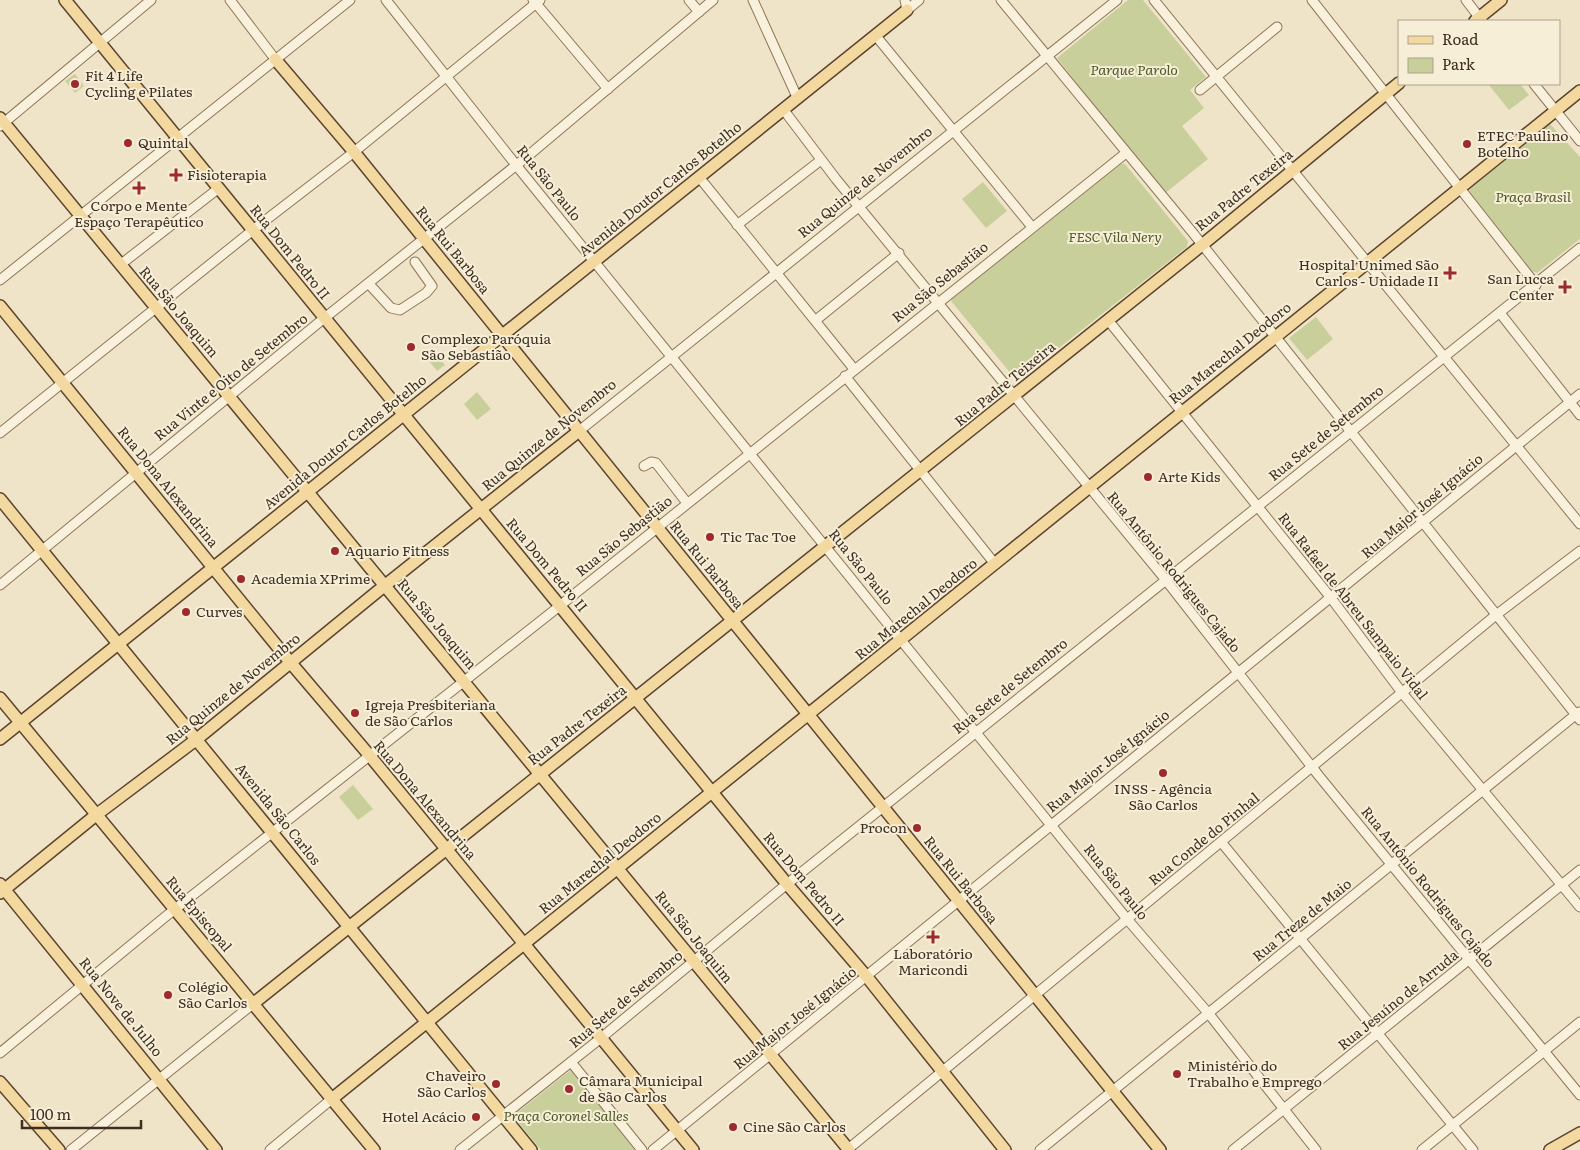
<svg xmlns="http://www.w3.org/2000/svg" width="1580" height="1150" viewBox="0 0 1580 1150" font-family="Literata,serif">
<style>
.green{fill:#c9cf9b}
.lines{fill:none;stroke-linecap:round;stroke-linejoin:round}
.minor-casing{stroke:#8d765c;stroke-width:11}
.major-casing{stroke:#5b4430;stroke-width:14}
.minor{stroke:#faf1dc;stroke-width:9}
.major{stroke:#f3d9a0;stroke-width:11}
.poi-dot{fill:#9e2a2b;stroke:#f7eed8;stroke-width:2}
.labels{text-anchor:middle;stroke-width:4;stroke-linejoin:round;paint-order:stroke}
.park-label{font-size:14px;font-style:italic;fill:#4d5a26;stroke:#f7eed8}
.poi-label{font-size:14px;fill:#3d2e20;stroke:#f7eed8;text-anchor:start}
.street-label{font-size:14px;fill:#3d2e20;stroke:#f7eed8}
</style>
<rect width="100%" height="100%" fill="#f0e4c8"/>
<g class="green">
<path d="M1128,0H1143L1206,77L1190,90L1204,108L1182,126L1208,159L1164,194L1057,58Z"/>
<path d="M75,74L84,86L75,93L65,81Z"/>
<path d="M1488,84H1520L1529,95L1509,110Z"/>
<path d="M1550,124L1580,157V239L1537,273L1532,271L1470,194L1469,188Z"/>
<path d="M1121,164H1125L1188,241L1187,247L1017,381L951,301L952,299Z"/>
<path d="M983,182L1007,211L986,228L962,199Z"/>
<path d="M1316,317L1333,339L1307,360L1289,338Z"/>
<path d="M433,351L445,365L437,371L426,357Z"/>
<path d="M477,392L491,409L477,420L464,404Z"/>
<path d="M353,785L373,809L358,820L339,797Z"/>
<path d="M572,1069L635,1150H541L513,1116Z"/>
</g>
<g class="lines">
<defs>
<g id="minor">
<path d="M230,0L275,59"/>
<path d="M386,0L516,165L1127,919L1209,1014L1316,1150"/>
<path d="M533,0L608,89"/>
<path d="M689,0L699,12"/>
<path d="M753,0L797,97"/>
<path d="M905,0L907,10L919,0"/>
<path d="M1001,0L1193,233L1580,720"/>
<path d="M1154,0L1580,524"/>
<path d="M1312,0L1536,285"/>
<path d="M1466,0L1482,21"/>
<path d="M876,36L1032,227"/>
<path d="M1534,84L1580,141"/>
<path d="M1200,90L1277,27"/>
<path d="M783,109L836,179L1165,579L1319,776L1580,1095"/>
<path d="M0,126L151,0"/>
<path d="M699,177L854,369"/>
<path d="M737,225L821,160"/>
<path d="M120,265L219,188"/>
<path d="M0,280L350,0"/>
<path d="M369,284L391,308L400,310L426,293L432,286L415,262"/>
<path d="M1500,313L1580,415"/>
<path d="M816,320L899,253"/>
<path d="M1108,320L1331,598L1403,694L1580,907"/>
<path d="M845,376L995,564"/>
<path d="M579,431L1117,0"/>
<path d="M0,433L253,230L354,152L540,0"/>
<path d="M644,466L651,462L656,463L687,503"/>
<path d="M0,585L317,324L529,155L713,0"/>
<path d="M1222,843L1473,1150"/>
<path d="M0,1053L165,917L552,612L1126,153"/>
<path d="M571,1062L642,1150"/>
<path d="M71,1150L254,1003"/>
<path d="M270,1150L333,1098"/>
<path d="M460,1150L601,1038L787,884L1580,248"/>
<path d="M653,1150L1580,394"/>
<path d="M847,1150L1496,615L1580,551"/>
<path d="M1040,1150L1579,712"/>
<path d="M1233,1150L1580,870"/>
<path d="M1422,1150L1580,1022"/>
</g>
<g id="major">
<path d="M65,0L787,884L867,977L1005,1150"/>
<path d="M1475,21L1501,0"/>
<path d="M275,59L354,152L1160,1150"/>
<path d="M0,118L849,1150"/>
<path d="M0,306L290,662L370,756L693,1150"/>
<path d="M0,499L531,1150"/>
<path d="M0,698L374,1150"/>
<path d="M0,739L907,10"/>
<path d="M0,884L216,1150"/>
<path d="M0,893L96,815L197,739L378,591L579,431"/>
<path d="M254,1003L1202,245L1399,83"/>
<path d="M0,1082L59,1150"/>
<path d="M333,1098L1580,91"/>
<path d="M1550,1150L1580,1133"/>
</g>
</defs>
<use href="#minor" class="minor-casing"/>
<use href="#major" class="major-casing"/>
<use href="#minor" class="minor"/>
<use href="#major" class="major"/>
</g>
<g class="poi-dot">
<circle cx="75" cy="84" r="5"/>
<circle cx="128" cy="143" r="5"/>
<circle cx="1467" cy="144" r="5"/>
<path d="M173.5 167.5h5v5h5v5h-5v5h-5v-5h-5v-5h5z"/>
<path d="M136.5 180.5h5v5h5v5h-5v5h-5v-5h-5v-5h5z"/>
<path d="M1447.5 265.5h5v5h5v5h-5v5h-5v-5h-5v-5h5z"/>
<path d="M1562.5 279.5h5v5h5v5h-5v5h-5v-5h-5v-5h5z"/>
<circle cx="411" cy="347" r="5"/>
<circle cx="1148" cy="477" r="5"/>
<circle cx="710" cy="537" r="5"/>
<circle cx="335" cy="551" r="5"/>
<circle cx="241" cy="579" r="5"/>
<circle cx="186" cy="612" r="5"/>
<circle cx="355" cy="713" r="5"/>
<circle cx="1163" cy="773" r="5"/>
<circle cx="917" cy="828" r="5"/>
<path d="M930.5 929.5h5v5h5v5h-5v5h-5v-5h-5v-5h5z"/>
<circle cx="168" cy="995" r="5"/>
<circle cx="1177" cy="1074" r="5"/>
<circle cx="496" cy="1084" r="5"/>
<circle cx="569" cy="1089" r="5"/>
<circle cx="476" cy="1117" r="5"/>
<circle cx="733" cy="1127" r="5"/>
</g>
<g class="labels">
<g class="park-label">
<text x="1134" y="75">Parque Parolo</text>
<text x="1533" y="202">Praça Brasil</text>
<text x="1115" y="242">FESC Vila Nery</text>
<text x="566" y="1121">Praça Coronel Salles</text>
</g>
<g class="poi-label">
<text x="85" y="81">Fit 4 Life<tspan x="85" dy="16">Cycling e Pilates</tspan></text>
<text x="1477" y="141">ETEC Paulino<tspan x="1477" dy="16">Botelho</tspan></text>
<text x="138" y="148">Quintal</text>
<text x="187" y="180">Fisioterapia</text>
<text x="139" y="211" text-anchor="middle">Corpo e Mente<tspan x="139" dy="16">Espaço Terapêutico</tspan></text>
<text x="1439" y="270" text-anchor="end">Hospital Unimed São<tspan x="1439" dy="16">Carlos - Unidade II</tspan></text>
<text x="1554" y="284" text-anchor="end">San Lucca<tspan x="1554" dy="16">Center</tspan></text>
<text x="421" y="344">Complexo Paróquia<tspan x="421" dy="16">São Sebastião</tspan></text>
<text x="1158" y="482">Arte Kids</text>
<text x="720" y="542">Tic Tac Toe</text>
<text x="345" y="556">Aquario Fitness</text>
<text x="251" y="584">Academia XPrime</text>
<text x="196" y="617">Curves</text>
<text x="365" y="710">Igreja Presbiteriana<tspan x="365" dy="16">de São Carlos</tspan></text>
<text x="1163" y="794" text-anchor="middle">INSS - Agência<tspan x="1163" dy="16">São Carlos</tspan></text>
<text x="907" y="833" text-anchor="end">Procon</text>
<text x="933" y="959" text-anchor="middle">Laboratório<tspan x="933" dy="16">Maricondi</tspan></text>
<text x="178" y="992">Colégio<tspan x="178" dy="16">São Carlos</tspan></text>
<text x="1187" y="1071">Ministério do<tspan x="1187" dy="16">Trabalho e Emprego</tspan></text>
<text x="486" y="1081" text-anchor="end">Chaveiro<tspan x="486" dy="16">São Carlos</tspan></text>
<text x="579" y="1086">Câmara Municipal<tspan x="579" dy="16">de São Carlos</tspan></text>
<text x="466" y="1122" text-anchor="end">Hotel Acácio</text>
<text x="743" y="1132">Cine São Carlos</text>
</g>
<g class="street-label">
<text transform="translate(865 182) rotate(-39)" y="5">Rua Quinze de Novembro</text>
<text transform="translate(549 183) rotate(51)" y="5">Rua São Paulo</text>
<text transform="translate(660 189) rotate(-39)" y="5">Avenida Doutor Carlos Botelho</text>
<text transform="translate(1244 190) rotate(-39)" y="5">Rua Padre Texeira</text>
<text transform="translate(453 250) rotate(51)" y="5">Rua Rui Barbosa</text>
<text transform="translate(290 252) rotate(51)" y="5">Rua Dom Pedro II</text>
<text transform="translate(940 282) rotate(-39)" y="5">Rua São Sebastião</text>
<text transform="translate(179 312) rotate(50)" y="5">Rua São Joaquim</text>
<text transform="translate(1230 353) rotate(-39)" y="5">Rua Marechal Deodoro</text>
<text transform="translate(231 377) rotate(-39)" y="5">Rua Vinte e Oito de Setembro</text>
<text transform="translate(1005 384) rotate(-39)" y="5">Rua Padre Teixeira</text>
<text transform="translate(1326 433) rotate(-39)" y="5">Rua Sete de Setembro</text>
<text transform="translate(549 435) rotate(-39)" y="5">Rua Quinze de Novembro</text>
<text transform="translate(345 442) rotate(-39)" y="5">Avenida Doutor Carlos Botelho</text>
<text transform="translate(168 487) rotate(51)" y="5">Rua Dona Alexandrina</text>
<text transform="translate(1422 506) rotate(-40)" y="5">Rua Major José Ignácio</text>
<text transform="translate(624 536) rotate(-39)" y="5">Rua São Sebastião</text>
<text transform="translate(547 565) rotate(50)" y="5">Rua Dom Pedro II</text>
<text transform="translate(707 565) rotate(51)" y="5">Rua Rui Barbosa</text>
<text transform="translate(861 567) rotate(51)" y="5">Rua São Paulo</text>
<text transform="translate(1174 572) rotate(51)" y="5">Rua Antônio Rodrigues Cajado</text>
<text transform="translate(1353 606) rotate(52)" y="5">Rua Rafael de Abreu Sampaio Vidal</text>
<text transform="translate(916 609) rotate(-39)" y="5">Rua Marechal Deodoro</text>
<text transform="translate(437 624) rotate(50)" y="5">Rua São Joaquim</text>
<text transform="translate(1010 686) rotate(-39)" y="5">Rua Sete de Setembro</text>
<text transform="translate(233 689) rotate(-39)" y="5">Rua Quinze de Novembro</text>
<text transform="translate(577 725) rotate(-38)" y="5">Rua Padre Texeira</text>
<text transform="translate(1108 761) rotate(-39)" y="5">Rua Major José Ignácio</text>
<text transform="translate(425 800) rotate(50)" y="5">Rua Dona Alexandrina</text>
<text transform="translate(278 814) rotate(51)" y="5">Avenida São Carlos</text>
<text transform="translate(1204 839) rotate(-39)" y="5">Rua Conde do Pinhal</text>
<text transform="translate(600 863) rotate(-39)" y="5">Rua Marechal Deodoro</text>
<text transform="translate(804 879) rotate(50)" y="5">Rua Dom Pedro II</text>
<text transform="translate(961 880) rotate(51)" y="5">Rua Rui Barbosa</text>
<text transform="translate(1116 882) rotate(51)" y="5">Rua São Paulo</text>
<text transform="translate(1428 887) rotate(51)" y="5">Rua Antônio Rodrigues Cajado</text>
<text transform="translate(199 914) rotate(50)" y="5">Rua Episcopal</text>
<text transform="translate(1302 920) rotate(-39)" y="5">Rua Treze de Maio</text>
<text transform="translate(694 937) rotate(51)" y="5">Rua São Joaquim</text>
<text transform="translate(626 999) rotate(-40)" y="5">Rua Sete de Setembro</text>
<text transform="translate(1398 1000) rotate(-39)" y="5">Rua Jesuíno de Arruda</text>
<text transform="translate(121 1007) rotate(51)" y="5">Rua Nove de Julho</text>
<text transform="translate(795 1018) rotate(-39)" y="5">Rua Major José Ignácio</text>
</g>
</g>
<rect x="1398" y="20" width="162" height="65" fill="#f7eed8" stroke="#ada18e"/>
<rect x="1408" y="36" width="25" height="8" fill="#f3d9a0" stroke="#ada18e"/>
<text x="1442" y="45" font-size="15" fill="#3d2e20">Road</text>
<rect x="1408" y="58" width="25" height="15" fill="#c9cf9b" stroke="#ada18e"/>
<text x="1442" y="70" font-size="15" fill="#3d2e20">Park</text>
<path d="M22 1120v8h119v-8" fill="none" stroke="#3d2e20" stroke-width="2.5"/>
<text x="30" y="1120" font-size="15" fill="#3d2e20" stroke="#f7eed8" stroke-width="4" paint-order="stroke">100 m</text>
</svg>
